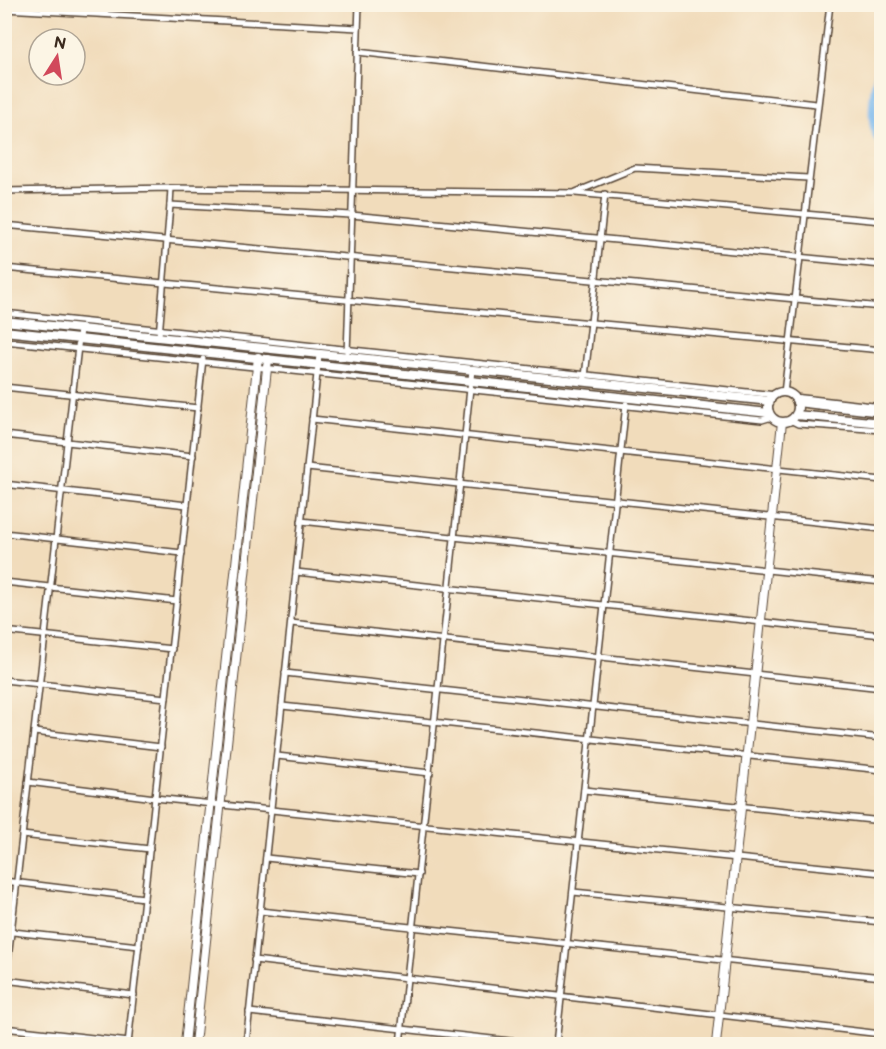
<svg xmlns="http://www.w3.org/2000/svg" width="886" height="1049" viewBox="0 0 886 1049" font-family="'Balsamiq Sans',sans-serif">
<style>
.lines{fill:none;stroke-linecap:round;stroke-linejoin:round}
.river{stroke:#7cbaef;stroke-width:8}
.minor-casing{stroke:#564536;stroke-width:8}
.secondary-casing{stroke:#564536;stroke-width:10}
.primary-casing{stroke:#564536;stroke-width:11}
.minor{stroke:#fff;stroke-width:5}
.secondary{stroke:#fff;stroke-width:8}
.primary{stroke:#fff;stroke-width:8}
</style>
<rect width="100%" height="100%" fill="#fcf5e5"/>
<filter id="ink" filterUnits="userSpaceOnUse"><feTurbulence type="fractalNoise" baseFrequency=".0167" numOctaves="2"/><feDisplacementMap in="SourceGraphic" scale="12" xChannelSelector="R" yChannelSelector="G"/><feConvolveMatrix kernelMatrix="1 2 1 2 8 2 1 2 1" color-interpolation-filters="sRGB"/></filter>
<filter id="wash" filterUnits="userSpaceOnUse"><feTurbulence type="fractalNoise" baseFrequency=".008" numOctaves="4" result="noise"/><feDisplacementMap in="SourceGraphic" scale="24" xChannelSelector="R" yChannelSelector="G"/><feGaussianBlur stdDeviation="1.35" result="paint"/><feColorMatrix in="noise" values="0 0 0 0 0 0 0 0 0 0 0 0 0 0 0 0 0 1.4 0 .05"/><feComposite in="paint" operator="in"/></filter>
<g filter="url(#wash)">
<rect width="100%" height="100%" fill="#f1dcbb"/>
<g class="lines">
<path class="river" d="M882,62C874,81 866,129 882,144"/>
</g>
</g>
<g filter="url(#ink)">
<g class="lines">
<defs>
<g id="minor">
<path d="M4,9L358,28"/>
<path d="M357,52L816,104"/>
<path d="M4,191L171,188L575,193L882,221"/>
<path d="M576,192L635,168L808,178"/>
<path d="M170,205L171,188"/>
<path d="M4,225L882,307"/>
<path d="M4,268L882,350"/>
<path d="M4,313L776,395"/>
<path d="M159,336L170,205L351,215L882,265"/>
<path d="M4,341L762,420L772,417"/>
<path d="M347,354L359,4"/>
<path d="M585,377L605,194"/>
<path d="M4,387L198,408"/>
<path d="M784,393L830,4"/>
<path d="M794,397L882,407"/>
<path d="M312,419L882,480"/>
<path d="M790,420L798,424L882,430"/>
<path d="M4,435L193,456"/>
<path d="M307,468L882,529"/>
<path d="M4,484L187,505"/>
<path d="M301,521L882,582"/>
<path d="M4,533L182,553"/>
<path d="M296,572L882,635"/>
<path d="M4,582L177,601"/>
<path d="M291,623L882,688"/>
<path d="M4,631L172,649"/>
<path d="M285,673L882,738"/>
<path d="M4,680L166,698"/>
<path d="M282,706L882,770"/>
<path d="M34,732L161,747"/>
<path d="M277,756L430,773"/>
<path d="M28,782L155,798L882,873"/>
<path d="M584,790L882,821"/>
<path d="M22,835L150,849"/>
<path d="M266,858L419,874"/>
<path d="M4,881L144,898"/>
<path d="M573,892L882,922"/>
<path d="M260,911L882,977"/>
<path d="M4,931L139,946"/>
<path d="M254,960L881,1034"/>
<path d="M4,980L134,995"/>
<path d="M4,994L80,329"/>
<path d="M249,1012L537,1044"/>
<path d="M4,1028L129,1042"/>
<path d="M128,1044L203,359"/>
<path d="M246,1044L319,355"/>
<path d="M400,1044L472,370"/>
<path d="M556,1044L626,404"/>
</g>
<g id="secondary">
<path d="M185,1044L258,357"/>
<path d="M195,1044L268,359"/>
<path d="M716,1044L782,422"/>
</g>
<g id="primary">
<path d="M4,321L770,401"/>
<path d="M4,331L769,413"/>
<circle cx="783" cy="407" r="15"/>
<path d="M797,402L882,412"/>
<path d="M796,415L882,423"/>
</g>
</defs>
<use href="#minor" class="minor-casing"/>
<use href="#secondary" class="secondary-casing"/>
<use href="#primary" class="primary-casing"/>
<use href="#minor" class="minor"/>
<use href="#secondary" class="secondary"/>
<use href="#primary" class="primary"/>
</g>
</g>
<rect width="886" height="1049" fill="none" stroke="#fcf5e5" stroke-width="24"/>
<g transform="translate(57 57) rotate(12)"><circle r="28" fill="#fcf5e5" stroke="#afa495" stroke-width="1.5"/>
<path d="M0-4.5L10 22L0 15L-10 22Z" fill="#d1495b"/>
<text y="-9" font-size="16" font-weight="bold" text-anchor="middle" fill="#3b2a1e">N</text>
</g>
</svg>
